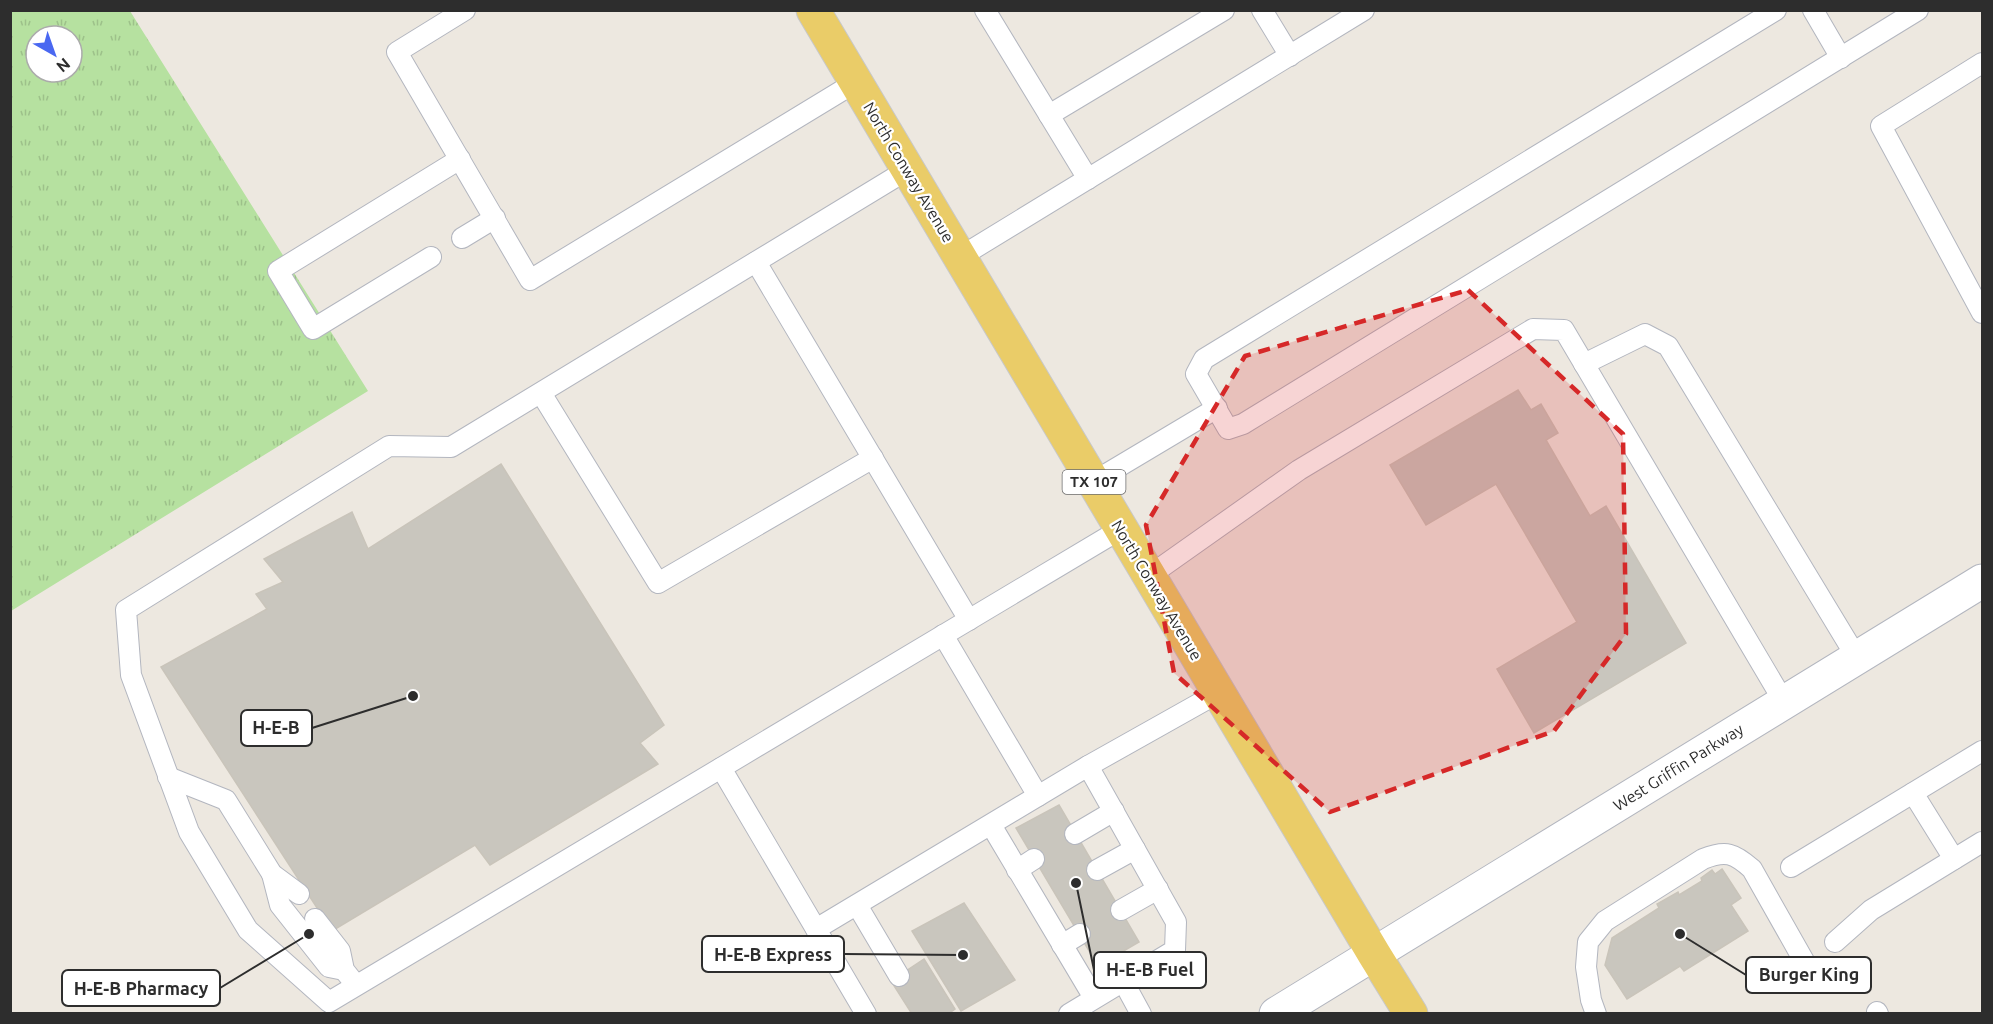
<svg xmlns="http://www.w3.org/2000/svg" width="1993" height="1024" viewBox="0 0 1993 1024" font-family="Ubuntu,sans-serif">
<style>
.grass{fill:url(#grass-tufts);fill-rule:evenodd}
.building{fill:#c9c6be;stroke:#c9c4ba;stroke-width:1.5}
.lines{fill:none;stroke-linecap:round;stroke-linejoin:round}
.service-casing{stroke:#b3b6bf;stroke-width:22}
.secondary-casing{stroke:#b3b6bf;stroke-width:35}
.primary-casing{stroke:#c8c8c8;stroke-width:35}
.service{stroke:#fff;stroke-width:20}
.secondary{stroke:#fff;stroke-width:33}
.primary{stroke:#eacc68;stroke-width:33}
.marked{fill:#d62828;fill-opacity:0.2;stroke:#d62828;stroke-width:4.5;stroke-dasharray:12 8;stroke-linejoin:round}
.labels{text-anchor:middle;stroke-width:4.5;stroke-linejoin:round;paint-order:stroke}
.shield{fill:#fff;stroke:#6c6c6c;stroke-width:1.5}
.shield-label{font-size:15px;font-weight:bold;fill:#2d2d2d}
.street-label{font-size:16px;fill:#2d2d2d;stroke:#fff}
.leader{fill:none;stroke:#2d2d2d;stroke-width:2}
.callout-dot{fill:#2d2d2d;stroke:#fff;stroke-width:2}
.callout{fill:#fff;stroke:#2d2d2d;stroke-width:2}
.callout-label{font-size:18px;text-anchor:middle;font-weight:bold;fill:#2d2d2d}
</style>
<defs>
<pattern id="grass-tufts" width="24" height="20" patternUnits="userSpaceOnUse" patternTransform="scale(1.5)"><rect width="24" height="20" fill="#b6e1a0"/><path d="M3 7l-1-3M5 7V3M7 7l1-3M15 17l-1-3M17 17v-4M19 17l1-3" fill="none" stroke="#9dc18a"/></pattern>
</defs>
<rect width="100%" height="100%" fill="#ede8e0"/>
<path class="grass" d="M11,11H130L368,391L11,611ZM36,36H72V72H36Z"/>
<g class="building">
<path d="M1518,390L1531,410L1541,404L1558,433L1546,440L1590,516L1606,506L1686,643L1534,733L1497,669L1577,622L1496,484L1426,525L1390,465Z"/>
<path d="M501,464L664,725L640,743L658,764L490,865L475,845L332,931L161,667L267,609L256,594L283,582L264,559L352,512L368,549Z"/>
<path d="M1059,805L1139,942L1098,966L1016,828Z"/>
<path d="M1722,869L1741,898L1731,905L1748,931L1684,971L1680,966L1627,999L1605,965L1612,938L1659,908L1657,904L1678,892L1679,895L1702,881L1701,878L1712,870L1715,874Z"/>
<path d="M964,903L1015,980L961,1011L912,931Z"/>
<path d="M924,959L955,1009L948,1014H912L891,981Z"/>
</g>
<g class="lines">
<defs>
<g id="service">
<path d="M465,10L397,52L530,280L856,82"/>
<path d="M985,10L1088,179"/>
<path d="M1262,10L1290,56"/>
<path d="M1776,10L1204,359L1196,374L1228,429L1243,424L1918,10"/>
<path d="M1813,10L1841,58"/>
<path d="M1982,63L1881,126L1982,313"/>
<path d="M1049,115L1224,10"/>
<path d="M907,170L451,447L389,446L126,610L131,675L189,832L248,930L329,1002L1121,529"/>
<path d="M462,238L495,218"/>
<path d="M431,257L313,329L278,271L460,159"/>
<path d="M960,257L1364,10"/>
<path d="M756,262L969,620"/>
<path d="M1584,364L1645,334L1668,346L1857,658"/>
<path d="M541,393L658,583L873,458"/>
<path d="M1093,482L1217,408"/>
<path d="M1149,576L1299,470L1533,329L1564,330L1784,702"/>
<path d="M943,635L1038,796"/>
<path d="M1088,766L1218,693"/>
<path d="M721,768L866,1014"/>
<path d="M168,777L226,800L272,874L299,894"/>
<path d="M1913,793L1954,859"/>
<path d="M991,825L1094,998"/>
<path d="M1075,834L1114,811"/>
<path d="M1791,867L1982,751"/>
<path d="M1017,870L1034,859"/>
<path d="M1097,870L1135,849"/>
<path d="M272,874L280,905L329,967L344,970"/>
<path d="M857,905L899,976"/>
<path d="M1121,910L1158,889"/>
<path d="M315,919L340,951L344,970L352,980"/>
<path d="M816,929L1088,766L1176,922L1175,950L1069,1014"/>
<path d="M1835,942L1871,910L1982,842"/>
<path d="M1062,945L1080,934"/>
<path d="M1123,981L1141,1014"/>
<path d="M1877,1012L1878,1014"/>
<path d="M1596,1014L1591,1000L1586,967L1588,942L1605,921L1703,859C1726,850 1734,853 1752,869L1804,961"/>
</g>
<path id="secondary" d="M1276,1014L1982,581"/>
<path id="primary" d="M813,10L1374,954L1411,1014"/>
</defs>
<use href="#service" class="service-casing"/>
<use href="#secondary" class="secondary-casing"/>
<use href="#primary" class="primary-casing"/>
<use href="#service" class="service"/>
<use href="#secondary" class="secondary"/>
<use href="#primary" class="primary"/>
</g>
<path class="marked" d="M1468,290L1623,434L1626,634L1554,731L1330,812L1174,673L1146,525L1245,356Z"/>
<g class="labels">
<rect class="shield" x="1062.5" y="470" width="63" height="24" rx="4.5"/>
<g class="shield-label">
<text x="1094" y="487">TX 107</text>
</g>
<g class="street-label">
<text transform="translate(909 172) rotate(59)" y="6">North Conway Avenue</text>
<text transform="translate(1157 590) rotate(59)" y="6">North Conway Avenue</text>
<text transform="translate(1678 767) rotate(-32)" y="6">West Griffin Parkway</text>
</g>
</g>
<path class="leader" d="M413 696L312 728M963 955L844 954M1076 883L1094 970M1680 934L1746 975M309 934L220 988"/>
<g class="callout-dot">
<circle cx="413" cy="696" r="6"/>
<circle cx="963" cy="955" r="6"/>
<circle cx="1076" cy="883" r="6"/>
<circle cx="1680" cy="934" r="6"/>
<circle cx="309" cy="934" r="6"/>
</g>
<g class="callout">
<rect x="241" y="710" width="71" height="36" rx="6"/>
<rect x="702" y="936" width="142" height="36" rx="6"/>
<rect x="1094" y="952" width="112" height="36" rx="6"/>
<rect x="1746" y="957" width="125" height="36" rx="6"/>
<rect x="62" y="970" width="158" height="36" rx="6"/>
</g>
<g class="callout-label">
<text x="276" y="734">H-E-B</text>
<text x="773" y="961">H-E-B Express</text>
<text x="1150" y="976">H-E-B Fuel</text>
<text x="1809" y="981">Burger King</text>
<text x="141" y="995">H-E-B Pharmacy</text>
</g>
<rect width="1993" height="1024" fill="none" stroke="#2d2d2d" stroke-width="24"/>
<g transform="translate(54 54) rotate(140)"><circle r="28" fill="#ffffff" stroke="#ababab" stroke-width="1.5"/>
<path d="M0-4.5L10 22L0 15L-10 22Z" fill="#4a68f1"/>
<text y="-9" font-size="16" font-weight="bold" text-anchor="middle" fill="#2d2d2d">N</text>
</g>
</svg>
